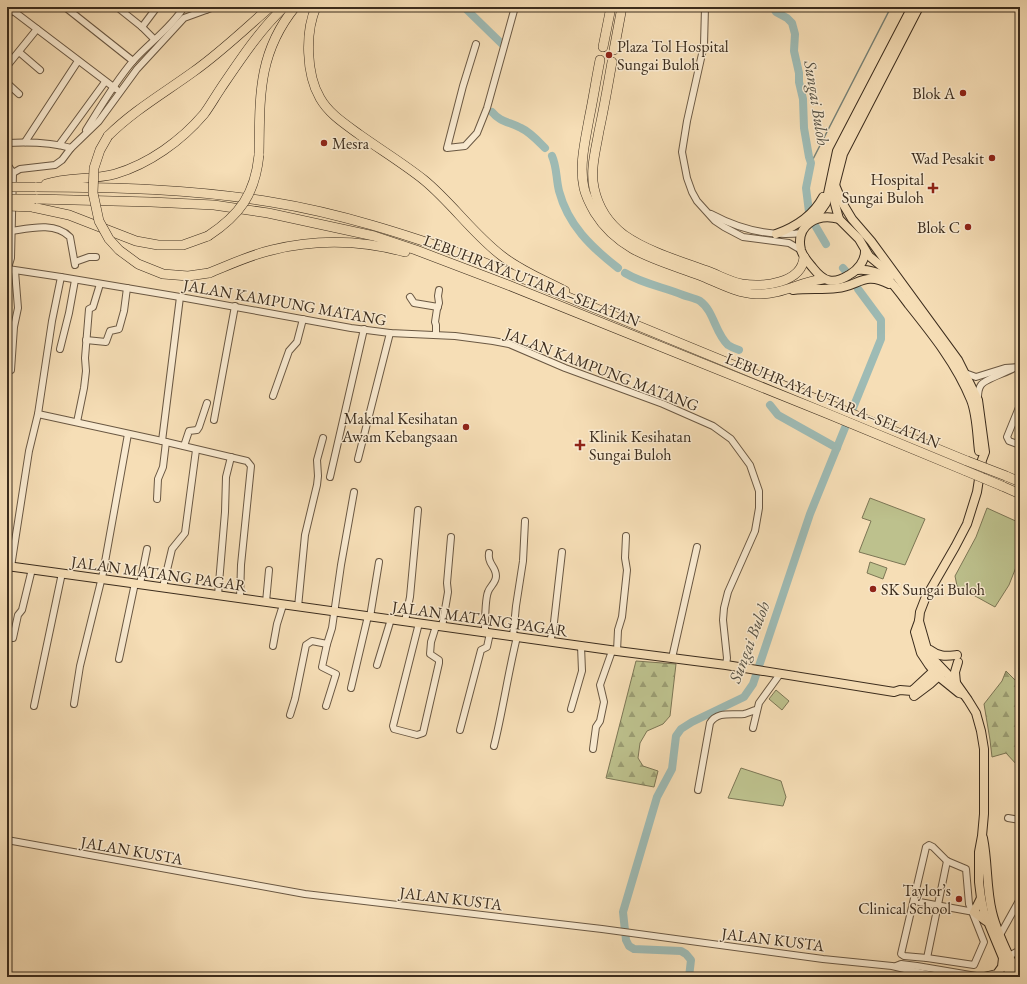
<svg xmlns="http://www.w3.org/2000/svg" width="1027" height="984" viewBox="0 0 1027 984" font-family="'EB Garamond',serif">
<style>
.forest{fill:url(#forest-firs);stroke:#7c7655}
.garden{fill:#bdc18d;stroke:#7c7655}
.lines{fill:none;stroke-linecap:round;stroke-linejoin:round}
.stream{stroke:#768278;stroke-width:1.5}
.river{stroke:#9ebbb5;stroke-width:8}
.minor-casing{stroke:#6a5843;stroke-width:8}
.major-casing{stroke:#3b2c1d;stroke-width:10}
.highway-casing{stroke:#3b2c1d;stroke-width:10}
.minor{stroke:#f9ead0;stroke-width:6}
.major{stroke:#f6deb6;stroke-width:8}
.highway{stroke:#f6deb6;stroke-width:9}
.highway-bridge-casing{stroke:#3b2c1d;stroke-width:10;stroke-linecap:butt}
.highway-bridge{stroke:#f6deb6;stroke-width:9}
.poi-dot{fill:#8f2418;stroke:#f9ead0;stroke-width:1.5}
.labels{text-anchor:middle;stroke-width:3;stroke-linejoin:round;paint-order:stroke}
.poi-label{font-size:16px;fill:#3b2c1d;stroke:#f9ead0;text-anchor:end}
.street-label{font-size:16px;fill:#3b2c1d;stroke:#f9ead0}
.water-label{font-size:17px;font-style:italic;fill:#545043;stroke:#f9ead0}
</style>
<defs>
<pattern id="forest-firs" width="22" height="20" patternUnits="userSpaceOnUse"><rect width="22" height="20" fill="#bdc18d"/><path d="M5 1l3.5 6h-7zM16 11l3.5 6h-7z" fill="#9b9d73"/></pattern>
</defs>
<rect width="100%" height="100%" fill="#f6deb6"/>
<filter id="stains"><feTurbulence type="fractalNoise" baseFrequency=".005" numOctaves="4"/><feColorMatrix values="0 0 0 0 .2 0 0 0 0 .09 0 0 0 0 .02 0 0 0 .5 -.17"/></filter>
<radialGradient id="worn" r=".72"><stop offset=".6" stop-color="#630" stop-opacity="0"/><stop offset="1" stop-color="#630" stop-opacity=".3"/></radialGradient>
<g class="forest">
<path d="M636,661L676,664L670,716L663,724L647,731L640,743L638,758L643,766L658,771L654,787L606,778Z"/>
<path d="M1006,671L1020,685V814L1016,810L1020,794L1017,765L1006,753L992,757L990,740L984,704L1002,681Z"/>
</g>
<g class="garden">
<path d="M870,498L925,519L905,565L859,552L871,521L862,518Z"/>
<path d="M987,508L1020,523V557L1009,585L995,607L957,586L955,576L976,537Z"/>
<path d="M870,562L887,568L883,579L867,573Z"/>
<path d="M776,690L789,701L782,710L769,699Z"/>
<path d="M741,768L781,781L786,797L783,806L728,798Z"/>
</g>
<g class="lines">
<path class="stream" d="M811,163L891,7"/>
<g class="river">
<path d="M464,7L502,44"/>
<path d="M773,7L776,12L787,18L792,23L795,34L794,51L799,73V82L803,99L804,128L809,157L811,163L806,188L809,212"/>
<path d="M492,112C500,122 510,122 521,128C530,132 538,141 545,148"/>
<path d="M552,156C557,167 556,179 559,191C568,225 591,247 618,268"/>
<path d="M816,227L826,244"/>
<path d="M843,268L848,274"/>
<path d="M625,273C643,284 664,287 683,295C688,297 695,298 700,301C714,311 715,333 728,345C731,347 736,349 739,350"/>
<path d="M770,405L778,415L837,448"/>
<path d="M689,977L691,960L686,954L681,951L634,949L629,946L626,940L623,912L657,797L672,769L676,736L681,729L692,722L744,697L753,684L810,514L881,339V320L858,289"/>
</g>
<defs>
<g id="minor">
<path d="M65,7L133,61"/>
<path d="M117,7L142,27L154,39"/>
<path d="M195,7L206,10L214,7"/>
<path d="M705,7L704,45L687,121L682,152L687,178L692,192L697,201L715,221L724,227L743,237L789,243L801,250"/>
<path d="M12,10L116,89"/>
<path d="M7,16L15,7"/>
<path d="M142,27L157,7"/>
<path d="M476,44L463,86L447,148L465,146L477,133L487,108L515,7"/>
<path d="M19,52L40,70"/>
<path d="M7,66L37,29"/>
<path d="M7,83L19,94"/>
<path d="M86,130C101,106 115,82 133,61C149,43 171,28 184,7"/>
<path d="M25,142L78,61"/>
<path d="M7,143C28,142 50,142 71,148"/>
<path d="M59,145L105,82"/>
<path d="M7,164L13,173L11,258L7,271"/>
<path d="M13,173L20,169L55,165L62,160L71,148L99,121L137,69L184,18L206,10"/>
<path d="M711,214C739,229 769,237 802,233"/>
<path d="M12,231C31,228 55,222 70,237L75,265"/>
<path d="M75,262L89,257H96"/>
<path d="M8,269L61,277L180,297L351,328L390,333L455,336L493,341L509,344L565,368L663,404L713,426L731,439L750,465L759,491V508L755,531L728,592L724,608L723,620L727,658L726,665"/>
<path d="M410,297L414,303L438,307"/>
<path d="M436,335V325L435,322L437,309L439,303L438,296L439,290"/>
<path d="M86,340L106,342L110,331L119,329L124,311L127,288"/>
<path d="M60,349L69,313L75,280"/>
<path d="M11,370L14,327L18,308L15,271"/>
<path d="M965,373L976,377L1005,368L1020,367"/>
<path d="M273,396L289,351L297,342L303,319"/>
<path d="M978,398C978,393 978,389 981,385C985,379 1006,373 1014,368"/>
<path d="M1020,405L1007,437L1009,441L1020,445"/>
<path d="M38,414L162,441L247,461L251,466L241,565L240,598"/>
<path d="M214,420L235,306"/>
<path d="M77,422L84,388L86,371L85,358L89,309L93,307L100,284"/>
<path d="M162,441L180,297"/>
<path d="M184,446L189,431L197,430L199,427L207,403"/>
<path d="M358,459L390,333"/>
<path d="M330,477L364,329"/>
<path d="M157,499L158,479L163,467L166,442"/>
<path d="M11,567L29,451L38,414L52,321L61,277"/>
<path d="M140,584L147,549"/>
<path d="M163,587L172,549L185,533L196,450"/>
<path d="M218,595L225,512L226,477L231,457"/>
<path d="M266,602L269,570"/>
<path d="M298,607L305,535L317,485L318,476L317,460L323,438"/>
<path d="M370,617L379,562"/>
<path d="M405,621L410,597L418,510"/>
<path d="M419,623L393,726L394,729L417,735L423,733L439,663V660L430,654L431,642L436,626"/>
<path d="M442,627L448,592L447,583L451,537"/>
<path d="M485,632C485,623 485,600 488,592C490,586 496,583 496,576C496,566 487,564 489,553"/>
<path d="M513,636L516,606L523,561L525,521"/>
<path d="M13,638L18,615L22,610L32,569"/>
<path d="M550,641L553,631L562,552"/>
<path d="M273,646L277,624L283,605"/>
<path d="M617,651L618,630L622,617L627,570L625,558L626,536"/>
<path d="M672,658L697,547"/>
<path d="M119,659L135,583"/>
<path d="M377,665L391,619"/>
<path d="M351,688L368,616"/>
<path d="M74,704L80,666L103,573L128,434"/>
<path d="M34,706L62,573"/>
<path d="M326,706L336,674L322,667L327,644L332,628L341,565L354,492"/>
<path d="M571,709L582,671L581,646"/>
<path d="M290,715L295,699L306,645L312,641L327,644"/>
<path d="M753,728L759,703L780,674"/>
<path d="M460,730L481,650L487,647L490,633"/>
<path d="M494,746C503,710 508,673 517,637"/>
<path d="M593,749L596,727L600,721L604,702L600,685L612,651"/>
<path d="M698,790L710,723C717,711 732,715 744,714C748,713 752,711 756,710"/>
<path d="M1008,818L1020,820"/>
<path d="M7,840L305,894L602,929L823,959L892,966L939,977"/>
<path d="M929,845L933,847L947,861L966,869L969,904L984,942L974,965L927,958L904,956L901,954L926,847Z"/>
<path d="M914,901L974,912"/>
<path d="M1000,935L1020,899"/>
<path d="M1009,956L1020,950"/>
<path d="M927,958L947,861"/>
<path d="M896,966L901,964L917,966L982,977"/>
</g>
<g id="major">
<path d="M835,185L843,204L852,219L871,241L958,360L978,400L985,452L982,460L977,492L967,524L955,547L925,599L920,612L919,621L915,632L921,653L929,665L938,676L959,693L963,694"/>
<path d="M815,219L826,203L837,151L912,7"/>
<path d="M839,219C817,213 795,225 801,250C803,257 809,263 813,268C824,282 833,285 849,275C858,270 865,261 865,251"/>
<path d="M776,234C795,227 813,216 823,197"/>
<path d="M857,270C867,269 880,272 888,279C896,287 903,297 909,305C933,335 957,365 971,400C977,415 977,435 979,451"/>
<path d="M892,275L869,256L859,239L839,219L834,200L835,185L843,154L919,7"/>
<path d="M793,290C808,288 822,290 837,288C859,286 864,271 889,284"/>
<path d="M7,566L124,582L617,651L726,665L894,692L900,690L912,691L939,666"/>
<path d="M919,621L927,649L933,659L956,683L968,700L976,713L981,731L984,749V814L982,836L979,852V882L981,898L984,912L1011,977"/>
<path d="M930,650C939,657 946,656 957,655"/>
<path d="M956,683L955,672L958,662"/>
<path d="M914,696L930,684L942,673"/>
<path d="M983,838C988,863 986,887 992,912C997,934 1009,956 1019,977"/>
<path d="M981,898L974,912L986,921"/>
<path d="M984,977L997,974L1002,967L1003,958"/>
</g>
<g id="highway">
<path d="M316,7C305,32 306,74 320,98C329,114 345,124 360,135C381,150 404,164 424,180C452,203 473,234 502,256C521,271 544,280 565,291"/>
<path d="M603,47L611,7"/>
<path d="M614,50L622,7"/>
<path d="M600,60C596,80 593,100 589,119C585,142 579,165 584,188C586,197 591,206 595,213C619,252 659,260 699,275C717,282 736,293 756,294C781,295 800,282 823,279"/>
<path d="M612,62C608,85 604,108 599,131C596,149 590,169 594,188C598,207 608,223 624,235C648,252 683,262 710,272C720,276 731,282 742,284C762,287 802,284 804,257"/>
<path d="M108,136C133,111 164,93 193,72C220,53 245,29 270,7"/>
<path d="M259,155C260,98 257,54 295,7"/>
<path d="M46,184C68,177 92,180 115,174C149,164 181,141 204,114C210,106 215,97 221,88C240,60 259,31 284,7"/>
<path d="M35,187C114,187 193,189 271,202C340,213 407,235 473,258L967,461"/>
<path d="M36,199L151,202L214,205L268,213L374,236L416,250L508,285L826,413L966,471"/>
<path d="M32,207L69,215L136,241L158,245H183L208,236"/>
<path d="M209,273C229,265 250,255 272,250C316,239 361,240 405,252"/>
<path d="M1006,476L1020,482"/>
<path d="M1002,486L1020,494"/>
</g>
</defs>
<use href="#minor" class="minor-casing"/>
<use href="#major" class="major-casing"/>
<use href="#highway" class="highway-casing"/>
<use href="#minor" class="minor"/>
<use href="#major" class="major"/>
<use href="#highway" class="highway"/>
<defs>
<g id="highway-bridge">
<path d="M108,136L100,150L94,168L93,193L99,221L109,239L119,250L138,264L163,274L188,276L209,273"/>
<path d="M7,187H35"/>
<path d="M7,199H36"/>
<path d="M7,206L32,207"/>
<path d="M208,236C240,215 255,194 259,155"/>
<path d="M967,461L1006,476"/>
<path d="M966,471L1002,486"/>
</g>
</defs>
<use href="#highway-bridge" class="highway-bridge-casing"/>
<use href="#highway-bridge" class="highway-bridge"/>
</g>
<g class="poi-dot">
<circle cx="609" cy="55" r="4"/>
<circle cx="963" cy="93" r="4"/>
<circle cx="324" cy="143" r="4"/>
<circle cx="992" cy="158" r="4"/>
<path d="M931 182h4v4h4v4h-4v4h-4v-4h-4v-4h4z"/>
<circle cx="968" cy="227" r="4"/>
<circle cx="466" cy="427" r="4"/>
<path d="M578 439h4v4h4v4h-4v4h-4v-4h-4v-4h4z"/>
<circle cx="873" cy="589" r="4"/>
<circle cx="959" cy="899" r="4"/>
</g>
<g class="labels">
<g class="poi-label">
<text x="617" y="52" text-anchor="start">Plaza Tol Hospital<tspan x="617" dy="18">Sungai Buloh</tspan></text>
<text x="955" y="99">Blok A</text>
<text x="332" y="149" text-anchor="start">Mesra</text>
<text x="984" y="164">Wad Pesakit</text>
<text x="924" y="185">Hospital<tspan x="924" dy="18">Sungai Buloh</tspan></text>
<text x="960" y="233">Blok C</text>
<text x="458" y="424">Makmal Kesihatan<tspan x="458" dy="18">Awam Kebangsaan</tspan></text>
<text x="589" y="442" text-anchor="start">Klinik Kesihatan<tspan x="589" dy="18">Sungai Buloh</tspan></text>
<text x="881" y="595" text-anchor="start">SK Sungai Buloh</text>
<text x="951" y="896">Taylor’s<tspan x="951" dy="18">Clinical School</tspan></text>
</g>
<g class="street-label">
<text transform="translate(532 280) rotate(21)" y="6">LEBUHRAYA UTARA–SELATAN</text>
<text transform="translate(285 302) rotate(10)" y="6">JALAN KAMPUNG MATANG</text>
<text transform="translate(602 369) rotate(21)" y="6">JALAN KAMPUNG MATANG</text>
<text transform="translate(833 400) rotate(22)" y="6">LEBUHRAYA UTARA–SELATAN</text>
<text transform="translate(159 573) rotate(8)" y="6">JALAN MATANG PAGAR</text>
<text transform="translate(480 618) rotate(8)" y="6">JALAN MATANG PAGAR</text>
<text transform="translate(132 850) rotate(10)" y="6">JALAN KUSTA</text>
<text transform="translate(451 898) rotate(7)" y="6">JALAN KUSTA</text>
<text transform="translate(773 939) rotate(7)" y="6">JALAN KUSTA</text>
</g>
<g class="water-label">
<text transform="translate(817 103) rotate(81)" y="6">Sungai Buloh</text>
<text transform="translate(749 642) rotate(-69)" y="6">Sungai Buloh</text>
</g>
</g>
<rect width="1027" height="984" fill="none" stroke="#f6deb6" stroke-width="24"/>
<rect x="8" y="8" width="1011" height="968" fill="none" stroke="#3b2c1d" stroke-width="2"/>
<rect x="12" y="12" width="1003" height="960" fill="none" stroke="#3b2c1d"/>
<rect width="100%" height="100%" filter="url(#stains)"/>
<rect width="100%" height="100%" fill="url(#worn)"/>
</svg>
